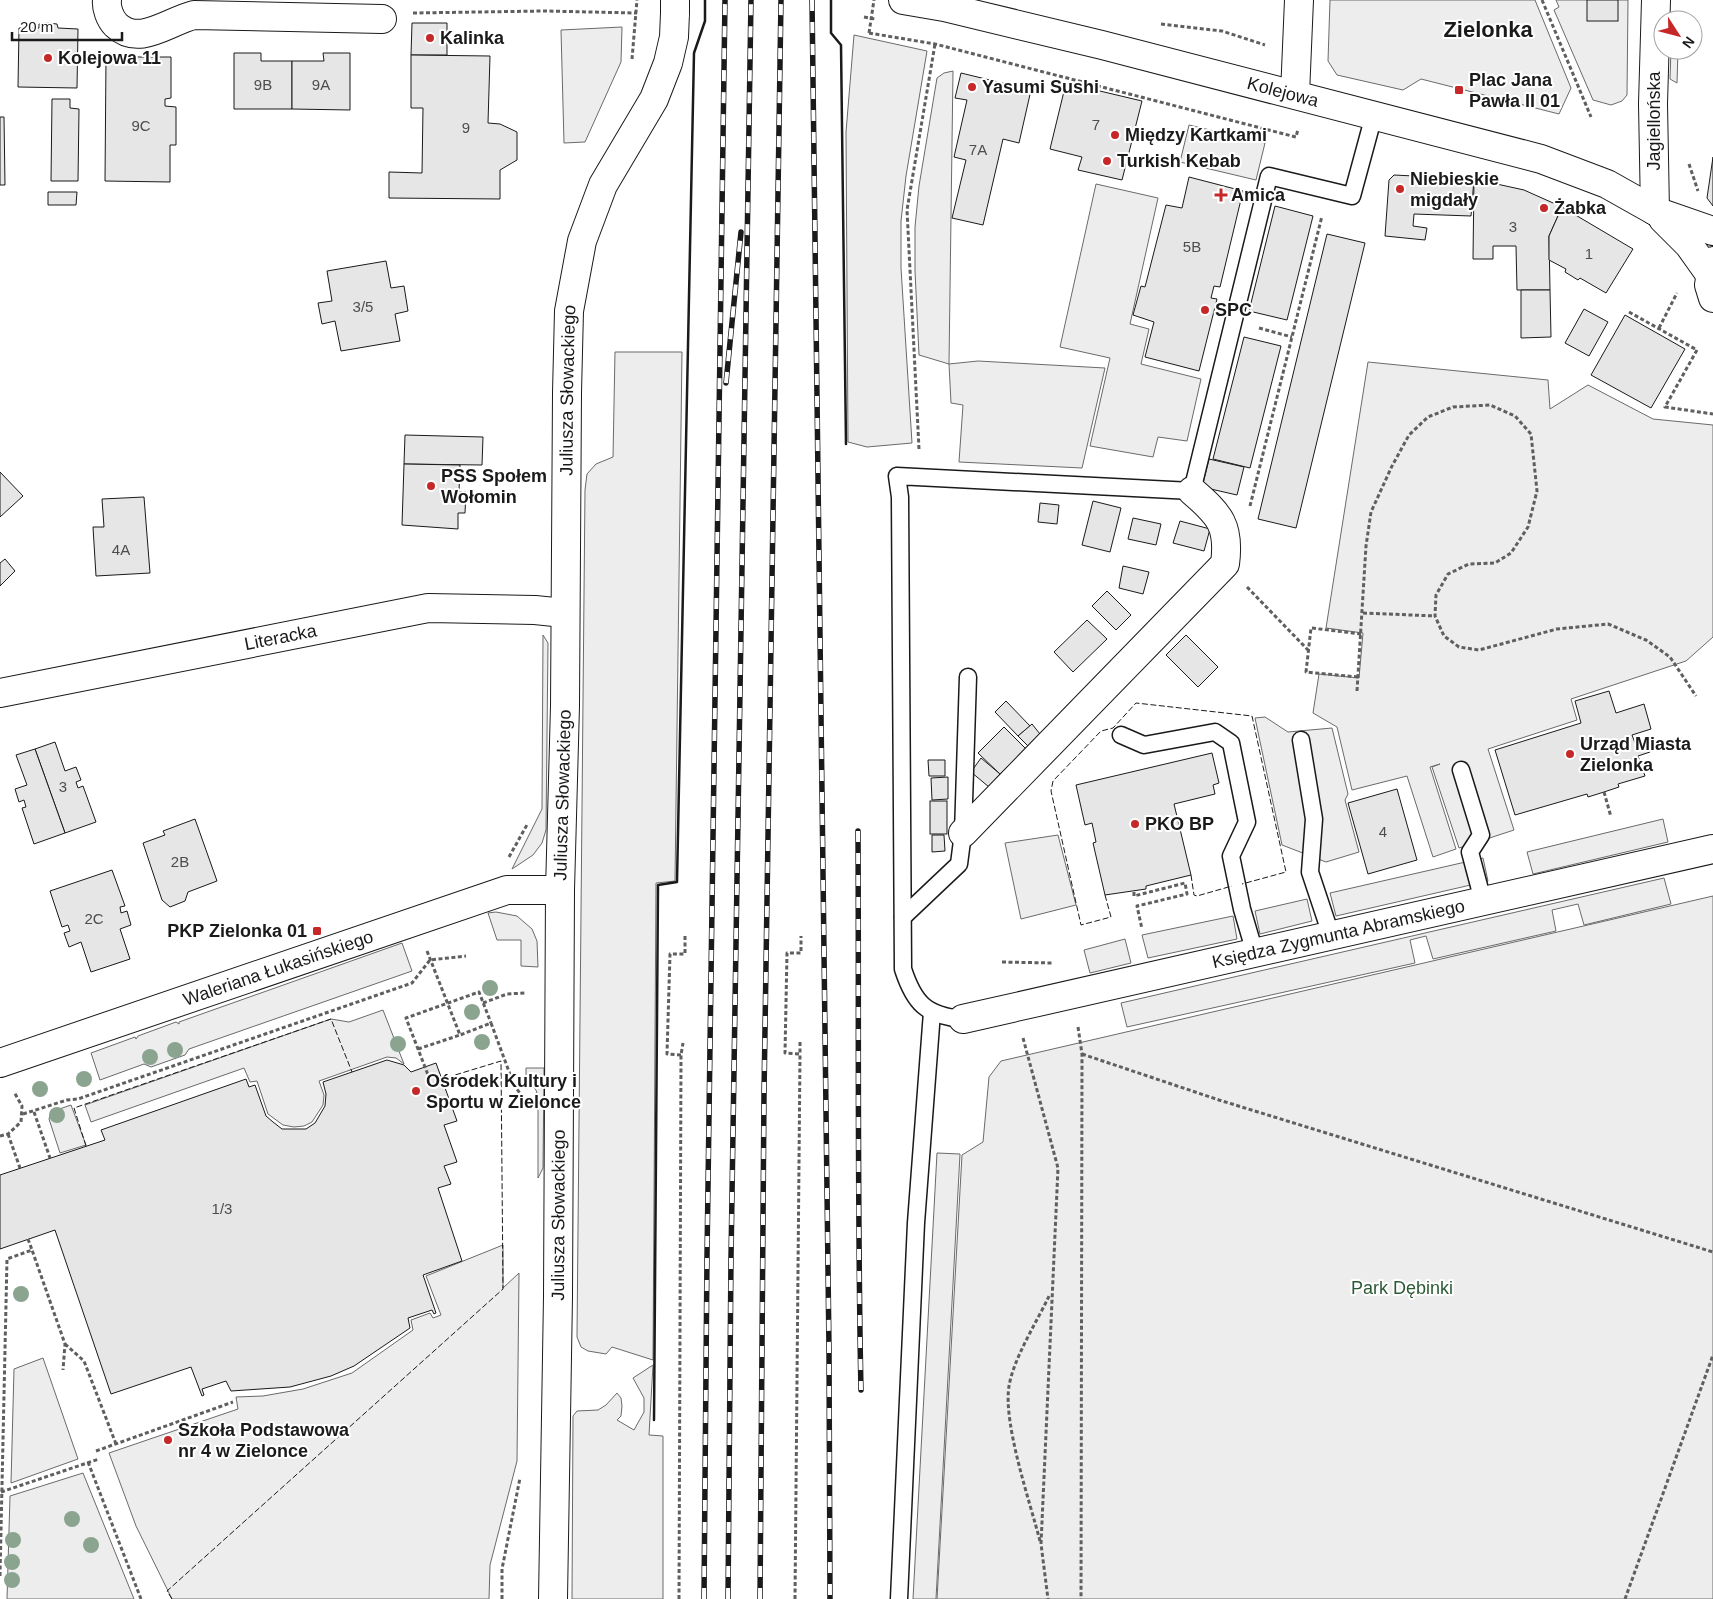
<svg xmlns="http://www.w3.org/2000/svg" width="1713" height="1599" viewBox="0 0 1713 1599" font-family="Helvetica,sans-serif">
<style>
.built{fill:#ededed;stroke:#6a6a6a}
.building{fill:#e6e6e6;stroke:#1a1a1a}
.lines{fill:none;stroke-linecap:round;stroke-linejoin:round}
.lane-casing{stroke:#1a1a1a;stroke-width:19}
.street-casing{stroke:#1a1a1a;stroke-width:30}
.secondary-casing{stroke:#1a1a1a;stroke-width:30}
.path{stroke:#5f5f5f;stroke-width:3;stroke-dasharray:4 2.5;stroke-linecap:butt}
.lane{stroke:#fff;stroke-width:16}
.street{stroke:#fff;stroke-width:28}
.secondary{stroke:#fff;stroke-width:28}
.rail-casing{stroke:#1a1a1a;stroke-width:5.5}
.rail{stroke:#fff;stroke-width:4;stroke-dasharray:11;stroke-linecap:butt}
.street-bridge-casing{stroke:#1a1a1a;stroke-width:30;stroke-linecap:butt}
.path-bridge{stroke:#5f5f5f;stroke-width:3;stroke-dasharray:4 2.5;stroke-linecap:butt}
.street-bridge{stroke:#fff;stroke-width:28}
.fence{stroke:#1a1a1a;stroke-width:1;stroke-dasharray:6 2.5;stroke-linecap:butt}
.wall{stroke:#1a1a1a;stroke-width:2.5}
.tree{fill:#8aa48f}
.poi-dot{fill:#c62828;stroke:#fff;stroke-width:2}
.labels{text-anchor:middle;stroke-width:4;stroke-linejoin:round;paint-order:stroke}
.number-label{font-size:15px;fill:#4d4d4d}
.poi-label{font-size:18px;font-weight:bold;fill:#1a1a1a;stroke:#fff;text-anchor:start}
.street-label{font-size:18px;fill:#1a1a1a;stroke:#fff}
.park-label{font-size:18px;fill:#2b5a34;stroke:#fff}
.district-label{font-size:22px;font-weight:bold;fill:#1a1a1a;stroke:#fff}
</style>
<rect width="100%" height="100%" fill="#fff"/>
<g class="built">
<path d="M1330,0H1535L1571,88L1559,114L1421,79L1403,90L1337,75L1328,61Z"/>
<path d="M1556,0H1628L1627,95L1622,101L1611,105L1593,100L1554,10L1559,7Z"/>
<path d="M622,27L621,62L585,142L564,143L561,30Z"/>
<path d="M854,35L927,51L906,176L901,221V268L912,443L867,447L848,442L846,132Z"/>
<path d="M1671,50H1678L1677,83L1670,79Z"/>
<path d="M953,71L949,364L978,361L1105,368L1082,468L959,462L963,405L951,403L949,364L919,355L915,271V227L919,186L937,78L944,73Z"/>
<path d="M1189,125L1265,143L1256,180L1180,162Z"/>
<path d="M1096,184L1158,198L1130,324L1149,329L1141,364L1201,379L1187,441L1158,437L1153,457L1090,446L1110,358L1060,347Z"/>
<path d="M615,352H682L675,881L656,883L653,1360L612,1347L606,1354L588,1351L581,1347L577,1337L585,490L587,474L596,464L613,457Z"/>
<path d="M1368,362L1548,380L1550,409L1588,385L1653,419L1713,425V637L1686,661L1571,699L1577,720L1488,749L1514,830L1459,848L1432,767L1440,764L1430,767L1456,849L1433,857L1407,776L1352,790L1337,727L1313,713L1319,674L1359,678L1363,633L1326,628Z"/>
<path d="M543,635L548,643L546,830L542,843L533,855L512,869L542,809Z"/>
<path d="M1265,717L1288,732L1332,728L1348,794L1345,800L1359,852L1326,862L1282,845L1255,718Z"/>
<path d="M1663,819L1668,842L1533,874L1527,852Z"/>
<path d="M1058,835L1076,905L1021,919L1005,843Z"/>
<path d="M1483,858L1488,881L1336,916L1330,893Z"/>
<path d="M1664,878L1671,904L1584,925L1578,904L1552,910L1556,931L1433,959L1426,936L1410,940L1415,963L1127,1027L1121,1003Z"/>
<path d="M1713,896V1599H937L962,1155L983,1142L989,1077L1001,1061Z"/>
<path d="M1307,899L1312,921L1260,934L1255,911Z"/>
<path d="M496,912L517,916L532,929L537,941L538,967L521,966V940H497L488,913Z"/>
<path d="M1233,916L1237,939L1148,958L1142,935Z"/>
<path d="M1125,939L1131,963L1090,973L1084,950Z"/>
<path d="M402,943L412,971L189,1049L185,1055L151,1067L144,1064L100,1080L91,1053L135,1037L136,1039L138,1036L176,1022L179,1024V1022Z"/>
<path d="M383,1010L404,1064L396,1058L387,1057L319,1081L324,1095L323,1105L312,1122L304,1126L294,1127L283,1125L268,1114L257,1081L250,1082L244,1068L91,1122L85,1105L331,1019L349,1022Z"/>
<path d="M526,1068H544L543,1168L538,1178V1097L536,1090L526,1079Z"/>
<path d="M71,1105L86,1145L60,1153L49,1119L51,1112Z"/>
<path d="M937,1153L960,1154L936,1599H913Z"/>
<path d="M503,1245V1288L519,1273L517,1461L490,1565L489,1599H172L136,1526L109,1453L238,1409L236,1397L263,1396L303,1389L352,1373L413,1330L411,1320L430,1313L433,1318L441,1315L426,1276Z"/>
<path d="M43,1358L78,1459L11,1483L14,1369Z"/>
<path d="M653,1365L649,1435L663,1436V1599H572L573,1416L577,1411L598,1410L606,1405L617,1393L621,1398L622,1406L621,1416L617,1420L634,1430L644,1412V1398L633,1378Z"/>
<path d="M83,1473L134,1599H7L10,1496Z"/>
</g>
<g class="building">
<rect x="1587" y="0" width="31" height="21"/>
<path d="M47,23L57,24L58,28L78,29L77,88L18,87L19,28H39V24Z"/>
<path d="M412,23H447V55H411Z"/>
<path d="M234,53H261V61H292V109H234Z"/>
<path d="M323,53H350V110L292,109V61H324Z"/>
<path d="M411,55L490,56L488,123L500,124L517,132V160L500,170V199L389,198V172L422,173L423,108H411Z"/>
<path d="M106,57H171V98L165,99V106L176,107V145H170V182L105,181Z"/>
<path d="M961,73L1031,90L1019,143L1003,139L983,225L952,218L966,160L954,157L967,100L955,98Z"/>
<path d="M1066,83L1142,101L1122,180L1078,170L1082,157L1050,149Z"/>
<path d="M52,99H70V108L79,109L78,181H51Z"/>
<path d="M0,117H4L5,185H0Z"/>
<path d="M1713,157V206L1707,198Z"/>
<path d="M1394,175L1474,179L1471,216L1414,214L1413,226L1427,228L1425,240L1385,236L1389,180Z"/>
<path d="M1189,177L1243,191L1220,287L1214,286L1211,298L1217,299L1199,371L1145,357L1154,322L1133,315L1141,286L1145,287L1166,205L1182,208Z"/>
<path d="M1474,179L1524,190L1562,207L1549,236L1550,290H1517L1516,246H1493V259H1473Z"/>
<path d="M48,192H77L76,205H48Z"/>
<path d="M1275,206L1313,216L1287,320L1249,311Z"/>
<path d="M1562,207L1633,249L1606,293L1580,278L1578,280L1565,272L1566,269L1549,260V236Z"/>
<path d="M1327,234L1365,243L1296,528L1258,519Z"/>
<path d="M386,261L391,288L404,286L408,311L395,314L400,341L341,351L335,321L322,324L318,303L332,301L327,271Z"/>
<path d="M1521,290H1550L1551,337L1521,338Z"/>
<path d="M1584,309L1608,322L1589,356L1565,343Z"/>
<path d="M1625,315L1685,349L1651,408L1591,375Z"/>
<path d="M1244,337L1281,346L1250,468L1213,459Z"/>
<path d="M405,435L483,437L482,465L404,464Z"/>
<path d="M1209,459L1244,467L1237,495L1202,487Z"/>
<path d="M404,464L460,465L459,492H466L465,513H458V529L402,525Z"/>
<path d="M0,472L23,496L0,517Z"/>
<path d="M144,497L150,573L96,576L93,527H104L102,499Z"/>
<path d="M1093,501L1121,508L1110,552L1082,545Z"/>
<path d="M1040,503L1059,505L1057,524L1038,522Z"/>
<path d="M1133,518L1161,524L1156,545L1128,539Z"/>
<path d="M1180,521L1210,529L1204,551L1173,543Z"/>
<path d="M5,559L15,571L0,586V563Z"/>
<path d="M1123,566L1149,572L1143,594L1119,588Z"/>
<path d="M1107,591L1131,615L1116,630L1092,606Z"/>
<path d="M1087,620L1107,639L1073,672L1054,652Z"/>
<path d="M1186,635L1218,667L1198,687L1166,655Z"/>
<path d="M1609,691L1616,713L1644,704L1651,729L1632,735L1635,743L1646,739L1650,752L1638,756L1645,776L1618,784L1619,787L1604,792L1588,797L1587,794L1515,815L1495,750L1581,723L1575,701Z"/>
<path d="M1006,701L1030,726L1018,736L995,712Z"/>
<path d="M1032,724L1040,734L1028,746L1018,736Z"/>
<path d="M1004,727L1026,749L1000,774L978,753Z"/>
<path d="M55,742L65,771L76,767L81,780L76,782L78,788L83,786L96,822L65,833L35,749Z"/>
<path d="M35,749L65,833L34,844L22,808L26,807L24,800L19,802L15,789L27,785L16,755Z"/>
<path d="M1212,753L1219,783L1213,785L1215,794L1174,804L1191,875L1146,886V889L1105,895L1093,843L1096,842L1092,823L1085,825L1076,785Z"/>
<path d="M981,758L1000,774L989,787L971,772Z"/>
<path d="M928,760H945V776H929Z"/>
<path d="M948,777V799L932,800L931,778Z"/>
<path d="M1397,789L1417,860L1368,874L1348,803Z"/>
<rect x="930" y="801" width="17" height="33"/>
<path d="M195,819L217,881L188,892L185,901L170,907L162,900L143,843L165,835L163,831Z"/>
<path d="M932,835H944L945,851L932,852Z"/>
<path d="M112,870L125,906L120,907L121,913L127,911L131,925L120,929L130,959L91,972L81,942L69,947L64,933L70,931L68,925L62,927L50,891Z"/>
<path d="M387,1060L404,1065L411,1072L436,1063L457,1121L444,1125L457,1162L444,1166L451,1184L438,1188L462,1261L423,1275L436,1313L434,1314L432,1310L408,1318L410,1328L354,1366L331,1376L290,1387L231,1391L226,1381L202,1389L204,1395L202,1396L191,1367L111,1394L55,1230L0,1249V1175L105,1140L101,1130L246,1079L249,1087L255,1085L266,1116L273,1122L282,1129H306L315,1123L325,1106L326,1094L323,1082Z"/>
</g>
<g class="lines">
<defs>
<g id="lane">
<path d="M1121,735L1144,745L1215,732L1231,743L1247,822L1231,856L1242,909L1255,953"/>
<path d="M1301,740L1314,819L1310,872L1331,935"/>
<path d="M1461,770L1481,835L1470,852L1483,901"/>
<path d="M903,917L959,864L963,833L968,677"/>
<path d="M963,1019C926,1016 914,1003 903,969L900,497L897,476L1192,491L1269,176L1352,196L1374,115"/>
<path d="M899,1599L916,1223L932,1012"/>
</g>
<g id="street">
<path d="M107,0C106,8 110,19 116,25C139,47 167,22 194,15L382,19"/>
<path d="M1295,94L1299,0"/>
<path d="M1655,211L1653,104L1656,0"/>
<path id="s1" d="M0,693L428,608L535,610L564,613"/>
<path d="M963,833L1225,564C1230,526 1220,515 1192,491"/>
<path id="s2" d="M963,1019L1713,849"/>
<path id="s3" d="M0,1063L507,890H560"/>
<path id="s4" d="M553,1599L558,1296L560,890L565,706L567,393L569,311L582,241L603,185L654,99L668,63L674,37L675,13"/>
</g>
<g id="secondary">
<path id="s5" d="M903,0L944,7L1102,45L1541,159L1607,184L1655,211L1713,231"/>
<path d="M1663,219L1689,245L1709,273"/>
<path d="M1713,261L1709,285L1713,298"/>
</g>
</defs>
<use href="#lane" class="lane-casing"/>
<use href="#street" class="street-casing"/>
<use href="#secondary" class="secondary-casing"/>
<g class="path">
<path d="M1542,0L1591,117"/>
<path d="M413,13L544,11L637,13"/>
<path d="M864,17L875,19"/>
<path d="M1161,24L1222,31L1265,45"/>
<path d="M869,33L935,44L1296,137L1298,129"/>
<path d="M632,59L637,0"/>
<path d="M1689,164L1698,191"/>
<path d="M1629,312L1697,350L1665,407L1713,414"/>
<path d="M1259,328L1292,337"/>
<path d="M1659,328L1677,293"/>
<path d="M919,449L907,210L935,44"/>
<path d="M1250,506L1322,216"/>
<path d="M1247,587L1308,650"/>
<path d="M1363,613L1435,616"/>
<path d="M1358,677L1306,672L1311,628L1362,634"/>
<path d="M1357,691L1366,546L1371,512L1392,466L1409,435L1428,417L1453,407L1490,405L1515,416L1531,434L1537,491L1528,527L1511,553L1495,563L1469,564L1448,574L1436,595L1435,616L1444,636L1459,647L1479,650L1557,629L1608,624L1646,640L1670,657L1696,696"/>
<path d="M1604,792L1611,817"/>
<path d="M509,857L528,823"/>
<path d="M1134,892V896L1185,883L1187,894L1137,906L1142,929"/>
<path d="M427,951L460,1035L491,1023L514,1085L522,1096L524,1103"/>
<path d="M1002,962L1053,963"/>
<path d="M483,1003L507,994L525,993"/>
<path d="M1078,1027L1082,1054L1081,1599"/>
<path d="M1023,1038L1058,1168L1041,1544L1048,1599"/>
<path d="M800,1042V1054L785,1053L787,953H801V936"/>
<path d="M418,1049L460,1035"/>
<path d="M1082,1054L1219,1100L1713,1252"/>
<path d="M681,1055L667,1054L670,954H685V935"/>
<path d="M430,1080L406,1018L479,992L491,1023"/>
<path d="M34,1112L50,1158"/>
<path d="M23,1114L67,1100L78,1099L412,983L430,960L466,956"/>
<path d="M8,1134L20,1168"/>
<path d="M0,1136L8,1134L21,1122L22,1106L14,1092"/>
<path d="M28,1239L32,1250"/>
<path d="M65,1344L84,1361L116,1444"/>
<path d="M96,1451L233,1402"/>
<path d="M88,1462L141,1599"/>
<path d="M1,1492L99,1459"/>
<path d="M1040,1541C1030,1502 1003,1424 1009,1386C1014,1357 1037,1322 1050,1294"/>
<path d="M0,1576L7,1259L32,1250L65,1344L63,1370"/>
<path d="M502,1599V1569L520,1478"/>
<path d="M679,1599L681,1055L683,1043"/>
<path d="M795,1599L800,1054"/>
<path d="M1625,1599L1713,1355"/>
</g>
<use href="#lane" class="lane"/>
<use href="#street" class="street"/>
<use href="#secondary" class="secondary"/>
<defs>
<g id="rail">
<path d="M812,0L829,1349L830,1599"/>
<path d="M726,383L741,232"/>
<path d="M858,831C859,1017 857,1204 861,1390"/>
<path d="M704,1599L707,1256L725,0"/>
<path d="M728,1599L731,1258L751,0"/>
<path d="M760,1599L764,1094L781,0"/>
</g>
</defs>
<use href="#rail" class="rail-casing"/>
<use href="#rail" class="rail"/>
<defs>
<path id="street-bridge" d="M675,13V0"/>
</defs>
<use href="#street-bridge" class="street-bridge-casing"/>
<path class="path-bridge" d="M869,33L874,0"/>
<use href="#street-bridge" class="street-bridge"/>
<g class="fence">
<path d="M1191,875L1194,895L1197,896L1232,886"/>
<path d="M1105,895L1111,917L1081,925L1051,791L1053,781L1101,731L1113,728L1136,703L1252,716L1286,872L1242,884"/>
<path d="M86,1146L74,1108L331,1019L352,1072"/>
<path d="M172,1599L167,1591L503,1289L501,1061L442,1079"/>
</g>
<g class="wall">
<path d="M831,0V33L841,45L846,444"/>
<path d="M654,1420L658,885L677,882L694,53L705,21V0"/>
</g>
</g>
<g class="tree">
<circle cx="490" cy="988" r="8"/>
<circle cx="472" cy="1012" r="8"/>
<circle cx="482" cy="1042" r="8"/>
<circle cx="398" cy="1044" r="8"/>
<circle cx="175" cy="1050" r="8"/>
<circle cx="150" cy="1057" r="8"/>
<circle cx="84" cy="1079" r="8"/>
<circle cx="40" cy="1089" r="8"/>
<circle cx="57" cy="1115" r="8"/>
<circle cx="21" cy="1294" r="8"/>
<circle cx="72" cy="1519" r="8"/>
<circle cx="13" cy="1540" r="8"/>
<circle cx="91" cy="1545" r="8"/>
<circle cx="12" cy="1562" r="8"/>
<circle cx="12" cy="1580" r="8"/>
</g>
<g class="poi-dot">
<circle cx="430" cy="38" r="5"/>
<circle cx="48" cy="58" r="5"/>
<circle cx="972" cy="87" r="5"/>
<rect x="1454" y="85" width="10" height="10" rx="2.5"/>
<circle cx="1115" cy="135" r="5"/>
<circle cx="1107" cy="161" r="5"/>
<circle cx="1400" cy="189" r="5"/>
<path d="M1218.5 187.5h5v5h5v5h-5v5h-5v-5h-5v-5h5z"/>
<circle cx="1544" cy="208" r="5"/>
<circle cx="1205" cy="310" r="5"/>
<circle cx="431" cy="486" r="5"/>
<circle cx="1570" cy="754" r="5"/>
<circle cx="1135" cy="824" r="5"/>
<rect x="312" y="926" width="10" height="10" rx="2.5"/>
<circle cx="416" cy="1091" r="5"/>
<circle cx="168" cy="1440" r="5"/>
</g>
<g class="labels">
<g class="number-label">
<text x="263" y="90">9B</text>
<text x="321" y="90">9A</text>
<text x="1096" y="130">7</text>
<text x="141" y="131">9C</text>
<text x="466" y="133">9</text>
<text x="978" y="155">7A</text>
<text x="1513" y="232">3</text>
<text x="1192" y="252">5B</text>
<text x="1589" y="259">1</text>
<text x="363" y="312">3/5</text>
<text x="121" y="555">4A</text>
<text x="63" y="792">3</text>
<text x="1383" y="837">4</text>
<text x="180" y="867">2B</text>
<text x="94" y="924">2C</text>
<text x="222" y="1214">1/3</text>
</g>
<g class="poi-label">
<text x="440" y="44">Kalinka</text>
<text x="58" y="64">Kolejowa 11</text>
<text x="1469" y="86">Plac Jana<tspan x="1469" dy="21">Pawła II 01</tspan></text>
<text x="982" y="93">Yasumi Sushi</text>
<text x="1125" y="141">Między Kartkami</text>
<text x="1117" y="167">Turkish Kebab</text>
<text x="1410" y="185">Niebieskie<tspan x="1410" dy="21">migdały</tspan></text>
<text x="1231" y="201">Amica</text>
<text x="1554" y="214">Żabka</text>
<text x="1215" y="316">SPC</text>
<text x="441" y="482">PSS Społem<tspan x="441" dy="21">Wołomin</tspan></text>
<text x="1580" y="750">Urząd Miasta<tspan x="1580" dy="21">Zielonka</tspan></text>
<text x="1145" y="830">PKO BP</text>
<text x="307" y="937" text-anchor="end">PKP Zielonka 01</text>
<text x="426" y="1087">Ośrodek Kultury i<tspan x="426" dy="21">Sportu w Zielonce</tspan></text>
<text x="178" y="1436">Szkoła Podstawowa<tspan x="178" dy="21">nr 4 w Zielonce</tspan></text>
</g>
<g class="street-label">
<text dy="6" stroke="none"><textPath href="#s5" startOffset="391">Kolejowa</textPath></text>
<text transform="translate(1654 121) rotate(-90)" y="6">Jagiellońska</text>
<text dy="6" stroke="none"><textPath href="#s4" startOffset="1209">Juliusza Słowackiego</textPath></text>
<text dy="6" stroke="none"><textPath href="#s1" startOffset="286">Literacka</textPath></text>
<text dy="6" stroke="none"><textPath href="#s4" startOffset="804">Juliusza Słowackiego</textPath></text>
<text dy="6" stroke="none"><textPath href="#s2" startOffset="385">Księdza Zygmunta Abramskiego</textPath></text>
<text dy="6" stroke="none"><textPath href="#s3" startOffset="294">Waleriana Łukasińskiego</textPath></text>
<text dy="6" stroke="none"><textPath href="#s4" startOffset="384">Juliusza Słowackiego</textPath></text>
</g>
<g class="park-label">
<text x="1402" y="1294">Park Dębinki</text>
</g>
<g class="district-label">
<text x="1488" y="37">Zielonka</text>
</g>
</g>
<g transform="translate(1678 35) rotate(126)"><circle r="24" fill="#ffffff" stroke="#a3a3a3"/>
<path d="M0-4L9 19L0 12L-9 19Z" fill="#c62828"/>
<text y="-8" font-size="14" font-weight="bold" text-anchor="middle" fill="#1a1a1a">N</text>
</g>
<path d="M12 32v8h110v-8" fill="none" stroke="#1a1a1a" stroke-width="2.5"/>
<text x="20" y="32" font-size="15" fill="#1a1a1a" stroke="#ffffff" stroke-width="4" paint-order="stroke">20 m</text>
</svg>
